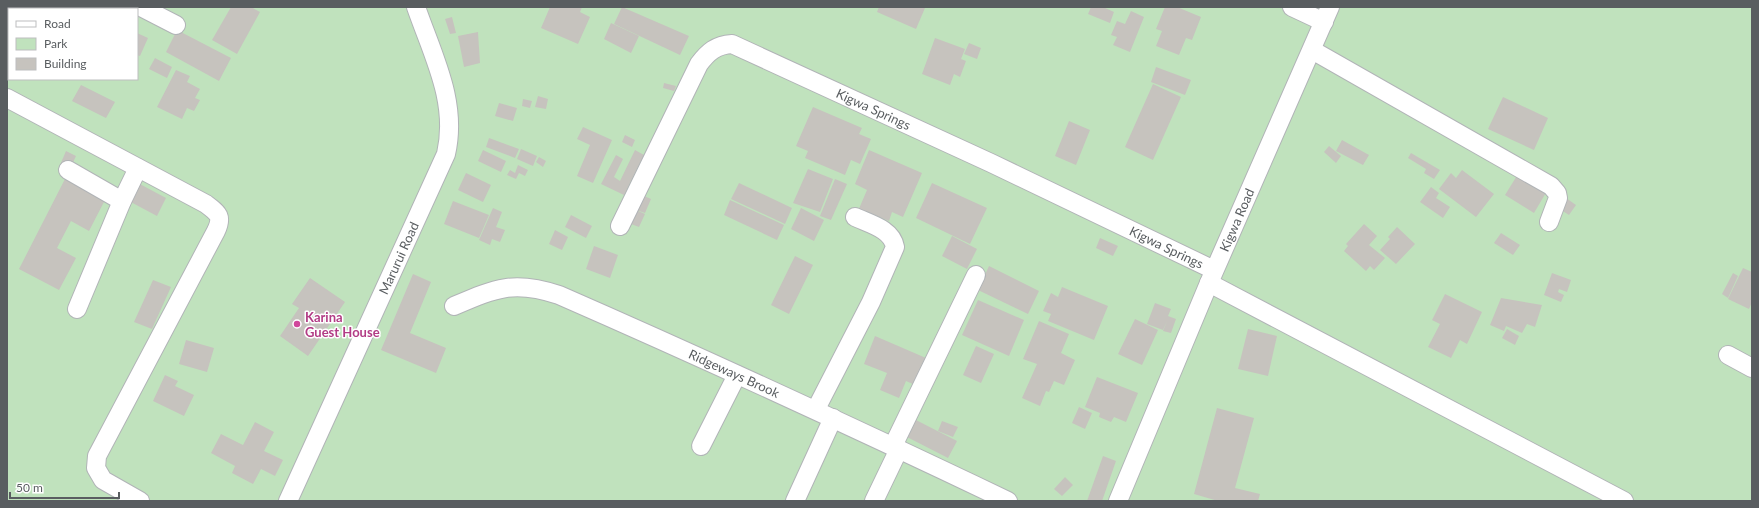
<svg xmlns="http://www.w3.org/2000/svg" width="1759" height="508" viewBox="0 0 1759 508" font-family="Lato,sans-serif">
<style>
.green{fill:#c0e2bd;fill-rule:evenodd}
.building{fill:#c6c3be}
.lines{fill:none;stroke-linecap:round;stroke-linejoin:round}
.minor-casing{stroke:#b1b4b7;stroke-width:20}
.minor{stroke:#fff;stroke-width:18}
.hotel-dot{fill:#d1479c;stroke:#fff;stroke-width:1.5}
.labels{text-anchor:middle;stroke-width:3;stroke-linejoin:round;paint-order:stroke}
.street-label{font-size:13px;fill:#595d60;stroke:#fff}
.hotel-label{font-size:13px;font-weight:bold;fill:#b23c85;stroke:#fff;text-anchor:start}
</style>
<rect width="100%" height="100%" fill="#ebe8e0"/>
<path class="green" d="M7,7H1752V501H7ZM9,9H137V79H9Z"/>
<g class="building">
<path d="M231,7H251L260,12L237,54L212,40Z"/>
<path d="M550,7H582L580,12L590,17L578,44L541,28Z"/>
<path d="M622,7L689,36L680,55L614,24Z"/>
<path d="M879,7H922L925,8L916,29L877,12Z"/>
<path d="M1091,7H1103L1114,12L1110,23L1088,14Z"/>
<path d="M1165,7H1177L1201,17L1192,40L1186,38L1179,55L1156,46L1162,31L1156,29Z"/>
<path d="M1131,11L1144,17L1130,52L1113,45L1117,37L1111,35L1117,21L1125,24Z"/>
<path d="M452,17L456,33L450,34L445,19Z"/>
<path d="M611,23L639,36L631,53L604,39Z"/>
<path d="M177,30L231,58L219,81L166,52Z"/>
<path d="M478,32L480,63L464,67L458,36Z"/>
<path d="M137,33L148,38L140,56L137,55Z"/>
<path d="M935,38L965,49L961,59L966,61L960,77L954,74L950,85L922,74Z"/>
<path d="M969,43L981,48L977,59L964,54Z"/>
<path d="M155,58L172,67L167,78L149,69Z"/>
<path d="M1156,67L1191,80L1185,95L1151,82Z"/>
<path d="M176,70L190,76L187,82L200,89L195,98L200,100L194,111L187,108L182,119L157,107Z"/>
<path d="M664,83L676,86L674,91L663,88Z"/>
<path d="M1153,84L1181,97L1153,160L1125,147Z"/>
<path d="M81,85L115,102L106,118L72,101Z"/>
<path d="M538,96L548,99L546,109L535,107Z"/>
<path d="M1503,97L1548,118L1534,150L1488,129Z"/>
<path d="M523,99L532,101L530,108L522,106Z"/>
<path d="M499,103L517,108L513,121L495,116Z"/>
<path d="M813,107L862,128L859,134L871,139L860,164L851,160L845,175L805,158L808,151L796,146Z"/>
<path d="M1069,121L1090,130L1076,165L1055,156Z"/>
<path d="M583,127L612,140L593,183L577,176L590,145L577,139Z"/>
<path d="M625,135L635,140L632,147L622,142Z"/>
<path d="M489,138L519,149L515,158L486,147Z"/>
<path d="M1342,140L1369,155L1363,165L1336,151Z"/>
<path d="M1329,146L1341,156L1336,163L1324,152Z"/>
<path d="M521,149L537,156L533,166L517,159Z"/>
<path d="M483,150L506,161L501,172L478,161Z"/>
<path d="M635,150L644,155L624,195L601,184L616,155L623,159L614,177L620,181Z"/>
<path d="M869,150L922,173L903,217L892,212L889,221L870,213L869,215L858,211L867,190L855,184Z"/>
<path d="M66,151L76,156L70,169L60,165Z"/>
<path d="M1411,153L1440,170L1434,179L1424,173L1426,169L1408,158Z"/>
<path d="M539,157L546,161L543,167L536,162Z"/>
<path d="M518,165L528,170L525,176L519,173L516,179L507,175L510,170L515,173Z"/>
<path d="M808,169L833,179L820,212L793,203Z"/>
<path d="M1462,170L1494,194L1476,217L1439,189L1451,173L1456,178Z"/>
<path d="M466,173L491,185L483,202L458,190Z"/>
<path d="M1518,174L1547,191L1534,213L1505,195Z"/>
<path d="M66,177L106,198L89,231L71,221L57,248L76,258L59,290L19,269Z"/>
<path d="M835,179L847,184L831,220L820,216Z"/>
<path d="M136,182L166,198L157,216L127,200Z"/>
<path d="M739,183L792,208L785,224L731,199Z"/>
<path d="M932,183L987,208L970,244L916,218Z"/>
<path d="M1431,187L1439,193L1436,198L1450,207L1443,218L1420,202Z"/>
<path d="M642,195L651,199L645,213L636,210Z"/>
<path d="M1566,198L1576,205L1569,215L1558,208Z"/>
<path d="M730,200L784,225L777,240L724,215Z"/>
<path d="M453,201L489,215L479,238L444,224Z"/>
<path d="M493,208L502,212L496,227L505,230L500,242L492,239L490,245L479,240Z"/>
<path d="M801,208L824,220L814,241L791,229Z"/>
<path d="M636,210L645,214L639,227L631,224Z"/>
<path d="M571,215L592,226L586,238L565,227Z"/>
<path d="M1364,224L1377,236L1369,245L1385,258L1374,270L1370,266L1366,271L1344,251L1348,246L1346,244Z"/>
<path d="M1397,227L1415,244L1396,264L1380,250L1390,239L1388,237Z"/>
<path d="M555,230L568,237L562,250L549,244Z"/>
<path d="M1501,233L1520,245L1513,255L1494,243Z"/>
<path d="M952,236L977,249L967,269L942,256Z"/>
<path d="M1100,238L1118,246L1113,256L1096,248Z"/>
<path d="M594,246L618,255L610,278L586,269Z"/>
<path d="M795,256L813,265L789,314L771,305Z"/>
<path d="M989,266L1039,291L1028,314L978,290Z"/>
<path d="M1743,268L1752,272V302L1749,309L1728,299Z"/>
<path d="M1552,273L1571,280L1567,292L1559,289L1558,292L1564,295L1561,302L1544,295Z"/>
<path d="M1733,273L1738,276L1728,298L1722,294Z"/>
<path d="M413,274L431,282L410,333L446,348L436,373L381,350Z"/>
<path d="M310,278L345,302L308,356L280,336L299,308L292,304Z"/>
<path d="M153,280L171,287L152,329L134,322Z"/>
<path d="M1062,287L1108,306L1094,340L1048,321L1051,314L1043,311L1051,293L1058,297Z"/>
<path d="M1445,294L1482,312L1467,344L1460,340L1451,358L1428,347L1440,324L1432,320Z"/>
<path d="M1501,298L1542,305L1535,327L1527,324L1522,333L1506,326L1504,331L1490,325Z"/>
<path d="M978,300L1024,320L1009,356L962,335Z"/>
<path d="M1155,303L1171,309L1168,316L1176,319L1171,333L1163,331L1167,321L1163,330L1147,324Z"/>
<path d="M1135,319L1158,330L1142,365L1118,354Z"/>
<path d="M1039,321L1069,334L1061,353L1075,360L1064,385L1054,381L1049,392L1046,391L1040,406L1022,398L1037,364L1023,359Z"/>
<path d="M1248,329L1277,336L1268,376L1238,369Z"/>
<path d="M1507,329L1519,336L1515,345L1502,338Z"/>
<path d="M875,336L926,358L915,385L906,381L899,398L880,390L887,373L864,364Z"/>
<path d="M186,340L214,348L207,372L179,364Z"/>
<path d="M976,346L994,354L981,383L963,375Z"/>
<path d="M165,375L178,381L175,386L194,395L184,416L153,401Z"/>
<path d="M1097,377L1138,393L1126,422L1114,417L1111,422L1099,417L1100,413L1085,407Z"/>
<path d="M1079,407L1092,413L1085,429L1072,423Z"/>
<path d="M1217,408L1254,418L1235,488L1260,494L1258,501H1218L1194,494Z"/>
<path d="M916,420L957,441L948,458L907,437Z"/>
<path d="M942,421L958,427L953,437L938,431Z"/>
<path d="M255,422L274,432L264,451L283,460L275,476L261,469L253,484L232,473L235,466L211,453L221,434L243,445Z"/>
<path d="M1103,456L1116,461L1102,501H1087Z"/>
<path d="M1065,477L1073,485L1062,496L1054,489Z"/>
</g>
<g class="lines">
<defs>
<g id="minor">
<path d="M141,7L176,25"/>
<path d="M1292,7L1324,22"/>
<path d="M1312,50L1551,186L1557,193L1558,198L1549,222"/>
<path d="M7,98L206,204C218,213 223,216 216,231L97,456L96,468L103,480L140,501"/>
<path d="M68,170L122,201"/>
<path id="s1" d="M620,226L699,64C708,52 716,45 732,44L991,163L1214,270"/>
<path d="M1209,283L1624,501"/>
<path id="s2" d="M454,306C496,288 514,280 559,295C710,361 859,430 1008,501"/>
<path d="M77,309L122,201L138,168"/>
<path d="M1728,355L1752,368"/>
<path d="M816,409L871,302L895,247C892,229 870,224 855,217"/>
<path d="M701,446L737,375"/>
<path d="M893,446L976,275"/>
<path id="s3" d="M288,501L446,154C458,102 433,56 416,7"/>
<path d="M795,501L833,418"/>
<path d="M874,501L899,449"/>
<path id="s4" d="M1118,501L1209,283L1330,7"/>
</g>
</defs>
<use href="#minor" class="minor-casing"/>
<use href="#minor" class="minor"/>
</g>
<circle class="hotel-dot" cx="297" cy="324" r="4"/>
<g class="labels">
<g class="street-label">
<text dy="5" stroke="none"><textPath href="#s1" startOffset="376">Kigwa Springs</textPath></text>
<text dy="5" stroke="none"><textPath href="#s4" startOffset="305">Kigwa Road</textPath></text>
<text dy="5" stroke="none"><textPath href="#s1" startOffset="700">Kigwa Springs</textPath></text>
<text dy="5" stroke="none"><textPath href="#s3" startOffset="267">Marurui Road</textPath></text>
<text dy="5" stroke="none"><textPath href="#s2" startOffset="301">Ridgeways Brook</textPath></text>
</g>
<g class="hotel-label">
<text x="305" y="322">Karina<tspan x="305" dy="15">Guest House</tspan></text>
</g>
</g>
<rect width="1759" height="508" fill="none" stroke="#595d60" stroke-width="16"/>
<rect x="8" y="8" width="130" height="72" fill="#ffffff" stroke="#bdbebf"/>
<rect x="16" y="21" width="20" height="6" fill="#ffffff" stroke="#bdbebf"/>
<text x="44" y="28" font-size="12" fill="#595d60">Road</text>
<rect x="16" y="38" width="20" height="12" fill="#c0e2bd" stroke="#bdbebf"/>
<text x="44" y="48" font-size="12" fill="#595d60">Park</text>
<rect x="16" y="58" width="20" height="12" fill="#c6c3be" stroke="#bdbebf"/>
<text x="44" y="68" font-size="12" fill="#595d60">Building</text>
<path d="M10 492v6h109v-6" fill="none" stroke="#595d60" stroke-width="2"/>
<text x="16" y="492" font-size="12" fill="#595d60" stroke="#ffffff" stroke-width="3" paint-order="stroke">50 m</text>
</svg>
